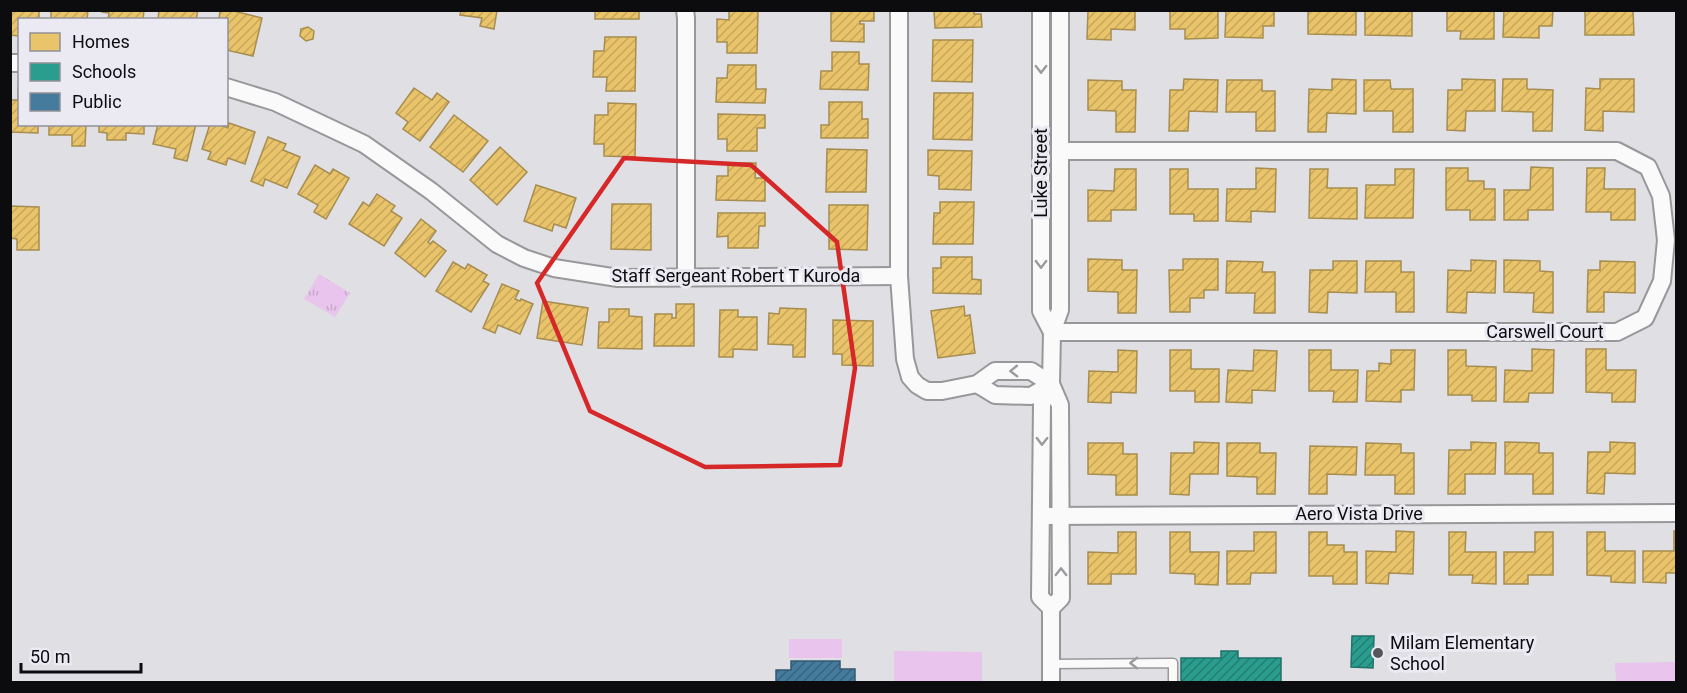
<svg xmlns="http://www.w3.org/2000/svg" width="1687" height="693" viewBox="0 0 1687 693" font-family="Roboto,sans-serif">
<style>
.grass{fill:#e9c4ed}
.park{fill:url(#park-tufts)}
.homes{fill:url(#homes-hatch);stroke:#a78d4f;stroke-width:1.5}
.schools{fill:url(#schools-hatch);stroke:#217269;stroke-width:1.5}
.public{fill:url(#public-hatch);stroke:#345a72;stroke-width:1.5}
.lines{fill:none;stroke-linecap:round;stroke-linejoin:round}
.lane-casing{stroke:#98989b;stroke-width:11}
.street-casing{stroke:#98989b;stroke-width:20}
.lane{stroke:#fafafb;stroke-width:8}
.street{stroke:#fafafb;stroke-width:16}
.oneway{stroke:#9b9b9d}
.marked{fill:none;stroke:#d62828;stroke-width:4.5;stroke-linejoin:round}
.poi-dot{fill:#56565a;stroke:#ebeaf3;stroke-width:2}
.labels{text-anchor:middle;stroke-width:6;stroke-linejoin:round;paint-order:stroke}
.street-label{font-size:18px;fill:#0c0c0f;stroke:#ebeaf3}
.poi-label{font-size:18px;fill:#0c0c0f;stroke:#ebeaf3;text-anchor:start}
</style>
<defs>
<pattern id="park-tufts" width="24" height="20" patternUnits="userSpaceOnUse" patternTransform="scale(1.5)"><rect width="24" height="20" fill="#e9c4ed"/><path d="M3 7l-1-3M5 7V3M7 7l1-3M15 17l-1-3M17 17v-4M19 17l1-3" fill="none" stroke="#c7a7ca"/></pattern>
<pattern id="homes-hatch" width="6" height="6" patternUnits="userSpaceOnUse" patternTransform="scale(1.5)"><rect width="6" height="6" fill="#e9c46a"/><path d="M-1 1l2-2M0 6l6-6M5 7l2-2" fill="none" stroke="#c7a75b"/></pattern>
<pattern id="schools-hatch" width="6" height="6" patternUnits="userSpaceOnUse" patternTransform="scale(1.5)"><rect width="6" height="6" fill="#2a9d8f"/><path d="M-1 1l2-2M0 6l6-6M5 7l2-2" fill="none" stroke="#227e73"/></pattern>
<pattern id="public-hatch" width="6" height="6" patternUnits="userSpaceOnUse" patternTransform="scale(1.5)"><rect width="6" height="6" fill="#457b9d"/><path d="M-1 1l2-2M0 6l6-6M5 7l2-2" fill="none" stroke="#38637e"/></pattern>
</defs>
<rect width="100%" height="100%" fill="#dfdfe4"/>
<g class="grass">
<rect x="789" y="639" width="53" height="19"/>
<path d="M894,651L982,652V682H894Z"/>
<path d="M1676,662V682H1616L1615,663Z"/>
</g>
<path class="park" d="M319,274L350,293L335,317L304,299Z"/>
<g class="homes">
<path d="M10,10H39V20H20L19,36L10,35Z"/>
<path d="M51,10H88L87,20H51Z"/>
<path d="M102,10H144L143,20H108L109,13L102,12Z"/>
<path d="M159,10H198L196,20H158Z"/>
<path d="M220,10H230L262,18L253,56L226,50V20H219Z"/>
<path d="M461,10H497L494,29L480,26L482,18L460,15Z"/>
<rect x="595" y="10" width="44" height="9"/>
<path d="M729,10L758,11L757,53H727V42H717V19L729,20Z"/>
<path d="M831,10H874V21H860V24H864V42L831,41Z"/>
<path d="M934,10H974V14H981L982,27L935,28Z"/>
<path d="M1088,10H1135V30L1111,29V40L1087,39Z"/>
<path d="M1170,10H1218V38L1185,39V29H1170Z"/>
<path d="M1226,10H1274V26H1263V38L1225,37Z"/>
<path d="M1308,10H1356V35L1308,34Z"/>
<path d="M1365,10H1412V36L1365,35Z"/>
<path d="M1447,10H1494V39H1460L1461,31H1447Z"/>
<path d="M1504,10H1553L1552,26H1539V38L1503,37Z"/>
<path d="M1585,10H1633L1634,35H1585Z"/>
<path d="M308,27L314,31L313,39L306,41L300,36L301,29Z"/>
<path d="M605,37H636L635,91H606L607,77H593L594,51H604Z"/>
<path d="M933,40H973L972,82L932,81Z"/>
<path d="M832,52H859V64H869L868,90L820,89L821,71H832Z"/>
<path d="M728,65H756V89H766L765,103L716,102L717,78H727Z"/>
<path d="M1184,79L1218,80L1217,112L1189,111L1188,131H1169L1170,90H1183Z"/>
<path d="M1332,79L1356,80V114L1327,113L1326,132H1308L1309,89L1332,90Z"/>
<path d="M1462,79L1495,80V111H1466L1465,131L1447,130L1448,90H1462Z"/>
<path d="M1503,79H1527V89L1553,90L1552,131H1533V112L1502,111Z"/>
<path d="M1600,79H1634V112L1603,111V131L1585,130L1586,88L1600,89Z"/>
<path d="M1088,80L1122,81V90H1136L1135,132H1116V111L1088,110Z"/>
<path d="M1227,80H1262V91H1275V131H1256V112H1226Z"/>
<path d="M1364,80H1390L1391,89H1413V132H1393V111H1364Z"/>
<path d="M414,88L432,100L437,93L449,102L420,141L403,129L408,122L396,113Z"/>
<path d="M18,89H20V124H38V133L10,132V100H18Z"/>
<path d="M934,93H973L972,140L933,139Z"/>
<path d="M829,102H862V119H868V138H821V125H829Z"/>
<path d="M608,103L636,104L635,157L604,156V144H594L595,115H608Z"/>
<path d="M718,114L765,115V128H757V151H727V139H718Z"/>
<path d="M454,115L488,141L463,172L430,147Z"/>
<path d="M229,123L255,132L245,164L228,158L226,165L208,159L211,152L202,149L210,124H218L228,128Z"/>
<path d="M49,124H86L85,146H72V135H49Z"/>
<path d="M99,124H144V134L126,133V140H107V133L99,132Z"/>
<path d="M158,124H196L187,161L174,158L176,149L153,144Z"/>
<path d="M268,137L286,144L283,150L300,157L287,188L265,179L263,186L251,181Z"/>
<path d="M500,147L527,172L497,205L470,180Z"/>
<path d="M827,149L867,150L866,192H826Z"/>
<path d="M928,150L972,151L971,190L939,189V176L928,175Z"/>
<path d="M728,163H756L755,178H765V201L716,200L717,176H728Z"/>
<path d="M315,165L330,174L333,169L349,178L326,219L314,212L318,205L298,194Z"/>
<path d="M1531,167L1553,168V210H1528V220H1504V190H1530Z"/>
<path d="M1256,168L1276,169L1275,212L1251,211V222L1226,221L1227,189H1256Z"/>
<path d="M1446,168H1468V181H1484V189H1495V220H1470V210H1446Z"/>
<path d="M1587,168H1605L1604,189H1635V220H1611V212H1586Z"/>
<path d="M1115,169H1136V210H1111V221H1088V190L1114,191Z"/>
<path d="M1170,169H1188V189H1218V221H1194V214H1170Z"/>
<path d="M1310,169H1328L1327,188H1357V219L1309,218Z"/>
<path d="M1395,169H1414L1413,218H1365L1366,185H1395Z"/>
<path d="M536,185L576,198L566,228L554,224L552,231L524,221Z"/>
<path d="M377,194L395,206L391,211L402,218L384,246L349,224L363,202L369,206Z"/>
<path d="M940,202H974L973,244H933L934,213H940Z"/>
<path d="M612,204H651V250L611,249Z"/>
<path d="M829,205H868L867,250L829,249Z"/>
<path d="M10,206L39,207V250H17V239L10,238Z"/>
<path d="M718,213H765V226H759L758,248H728V236L717,237Z"/>
<path d="M421,219L436,231L428,242L430,244L433,241L446,251L425,277L395,253Z"/>
<path d="M941,257H972V279L981,280V294L933,293V268H941Z"/>
<path d="M1088,259L1122,260V270H1137L1136,313H1118V292L1088,291Z"/>
<path d="M1183,259H1218V290H1204V298H1190V312H1170L1169,270H1183Z"/>
<path d="M1471,260L1496,261L1495,293L1467,292L1466,313L1447,312L1448,270L1471,271Z"/>
<path d="M1504,260L1540,261V271L1553,272V313L1533,312L1534,293L1504,292Z"/>
<path d="M1227,261L1263,262L1262,272H1275V313H1254L1255,293H1226Z"/>
<path d="M1333,261H1357V293L1328,292L1327,313L1309,312L1310,270H1333Z"/>
<path d="M1366,261H1401V272H1414V312H1396V292H1365Z"/>
<path d="M1600,261L1635,262V293L1604,292V312H1587L1588,270H1600Z"/>
<path d="M453,262L465,269L468,264L487,275L483,281L489,284L471,312L436,291Z"/>
<path d="M502,284L519,291L515,299L520,301L521,299L533,304L520,334L498,325L495,333L483,328Z"/>
<path d="M543,301L588,308L582,345L537,338Z"/>
<path d="M676,304H694V346H654L655,314H672V318H676Z"/>
<path d="M964,306L965,316L970,315L975,353L938,358L931,311Z"/>
<path d="M780,308L806,309L805,357H793V345L768,344L769,313L779,314Z"/>
<path d="M609,309H629V316L642,317V349L598,348L599,322H609Z"/>
<path d="M720,310H738V317H757V350L733,349V357H719Z"/>
<path d="M833,320L873,321V366L842,365V354H833Z"/>
<path d="M1532,349L1554,350L1553,393H1529L1528,402H1504L1505,370L1532,371Z"/>
<path d="M1586,349H1606V370H1636L1635,402H1612V393L1586,392Z"/>
<path d="M1118,350L1137,351L1136,393L1111,392V403L1088,402L1089,371L1118,372Z"/>
<path d="M1170,350H1191V369H1219V402H1195V391H1170Z"/>
<path d="M1254,350L1277,351L1275,391L1252,390V403L1226,402L1228,370L1253,371Z"/>
<path d="M1309,350H1331V370H1358L1357,402H1333L1334,391H1309Z"/>
<path d="M1391,350H1415L1414,390H1401V402L1366,401L1367,371H1379V363L1391,364Z"/>
<path d="M1448,350H1466V366L1496,367V401H1472V395H1448Z"/>
<path d="M1194,442L1219,443L1218,474H1190L1189,495L1170,494L1171,453H1194Z"/>
<path d="M1471,442L1496,443L1495,474H1465V494H1448L1449,450H1471Z"/>
<path d="M1505,442L1539,443V453H1553V494H1533V474H1505Z"/>
<path d="M1610,442L1635,443V474L1605,473L1604,494L1587,493L1588,452H1610Z"/>
<path d="M1088,443H1123V454H1137V495H1116V475L1088,474Z"/>
<path d="M1227,443H1260V453H1276L1275,494H1257V477L1227,476Z"/>
<path d="M1366,443L1401,444V453H1414V494H1395V475H1365Z"/>
<path d="M1310,446L1357,447L1356,475L1327,474V494H1309Z"/>
<path d="M1396,531L1414,532L1413,574L1389,573L1388,584L1366,583V551L1396,552Z"/>
<path d="M1674,531H1676V573H1666V583L1643,582V551H1674Z"/>
<path d="M1118,532H1136V574H1111V584H1088V552L1118,553Z"/>
<path d="M1170,532H1190V552H1219L1218,585L1195,584V574L1170,573Z"/>
<path d="M1254,532H1276V573H1251L1250,584H1227V551H1254Z"/>
<path d="M1309,532H1327V545H1344V552H1357V584H1333V576H1309Z"/>
<path d="M1449,532H1466L1465,552H1496V584L1472,583L1473,575H1449Z"/>
<path d="M1535,532H1553V575H1528V584H1504V552H1535Z"/>
<path d="M1587,532H1605V551H1635V583L1611,582V576L1587,575Z"/>
</g>
<g class="schools">
<path d="M1352,636H1374L1373,668L1351,667Z"/>
<path d="M1221,651H1238V658H1281V682H1181V658H1221Z"/>
</g>
<path class="public" d="M791,661H840V669H855V682H776V670H791Z"/>
<g class="lines">
<defs>
<path id="lane" d="M1051,664L1173,663V682"/>
<g id="street">
<path d="M685,10L686,18V278"/>
<path d="M899,10V276L905,359L910,377L917,385L927,391H942L977,384L995,371H1031L1051,384"/>
<path d="M1041,10V311L1052,332"/>
<path d="M10,63H20"/>
<path d="M226,87L275,102L364,144L431,191L497,244L524,258L554,268L618,278L899,276"/>
<path d="M1052,332H1617L1645,318L1662,281L1666,240L1661,196L1648,167L1617,151H1060"/>
<path d="M977,384L995,395L1031,396L1051,384"/>
<path d="M1041,516L1676,513"/>
<path d="M1051,608L1040,597L1042,404L1051,384L1052,332L1060,310V10"/>
<path d="M1051,682V608L1061,598L1060,405L1051,384"/>
</g>
</defs>
<use href="#lane" class="lane-casing"/>
<use href="#street" class="street-casing"/>
<use href="#lane" class="lane"/>
<use href="#street" class="street"/>
</g>
<defs><path id="oneway-chevron" d="M-2-3.5L2.5 0L-2 3.5" fill="none" stroke-width="1.6" stroke-linecap="round" stroke-linejoin="round" transform="scale(1.5)"/></defs>
<g class="oneway">
<use href="#oneway-chevron" transform="translate(1041 69) rotate(90)"/>
<use href="#oneway-chevron" transform="translate(1041 264) rotate(90)"/>
<use href="#oneway-chevron" transform="translate(1014 371) rotate(179)"/>
<use href="#oneway-chevron" transform="translate(1042 441) rotate(91)"/>
<use href="#oneway-chevron" transform="translate(1061 572) rotate(-90)"/>
<use href="#oneway-chevron" transform="translate(1134 663) rotate(180)"/>
</g>
<path class="marked" d="M624,158L751,165L837,242L855,368L840,465L705,467L590,411L537,283Z"/>
<circle class="poi-dot" cx="1378" cy="653" r="6"/>
<g class="labels">
<g class="street-label">
<text transform="translate(1041 173) rotate(-90)" y="6">Luke Street</text>
<text x="736" y="282">Staff Sergeant Robert T Kuroda</text>
<text x="1545" y="338">Carswell Court</text>
<text x="1359" y="520">Aero Vista Drive</text>
</g>
<g class="poi-label">
<text x="1390" y="649">Milam Elementary<tspan x="1390" dy="21">School</tspan></text>
</g>
</g>
<rect width="1687" height="693" fill="none" stroke="#0c0c0f" stroke-width="24"/>
<rect x="18" y="18" width="210" height="108" fill="#ebeaf3" stroke="#929198" stroke-width="1.5"/>
<rect x="30" y="33" width="30" height="18" fill="#e9c46a" stroke="#929198" stroke-width="1.5"/>
<text x="72" y="48" font-size="18" fill="#0c0c0f">Homes</text>
<rect x="30" y="63" width="30" height="18" fill="#2a9d8f" stroke="#929198" stroke-width="1.5"/>
<text x="72" y="78" font-size="18" fill="#0c0c0f">Schools</text>
<rect x="30" y="93" width="30" height="18" fill="#457b9d" stroke="#929198" stroke-width="1.5"/>
<text x="72" y="108" font-size="18" fill="#0c0c0f">Public</text>
<path d="M21 663v9h120v-9" fill="none" stroke="#0c0c0f" stroke-width="3"/>
<text x="30" y="663" font-size="18" fill="#0c0c0f" stroke="#ebeaf3" stroke-width="4.5" paint-order="stroke">50 m</text>
</svg>
